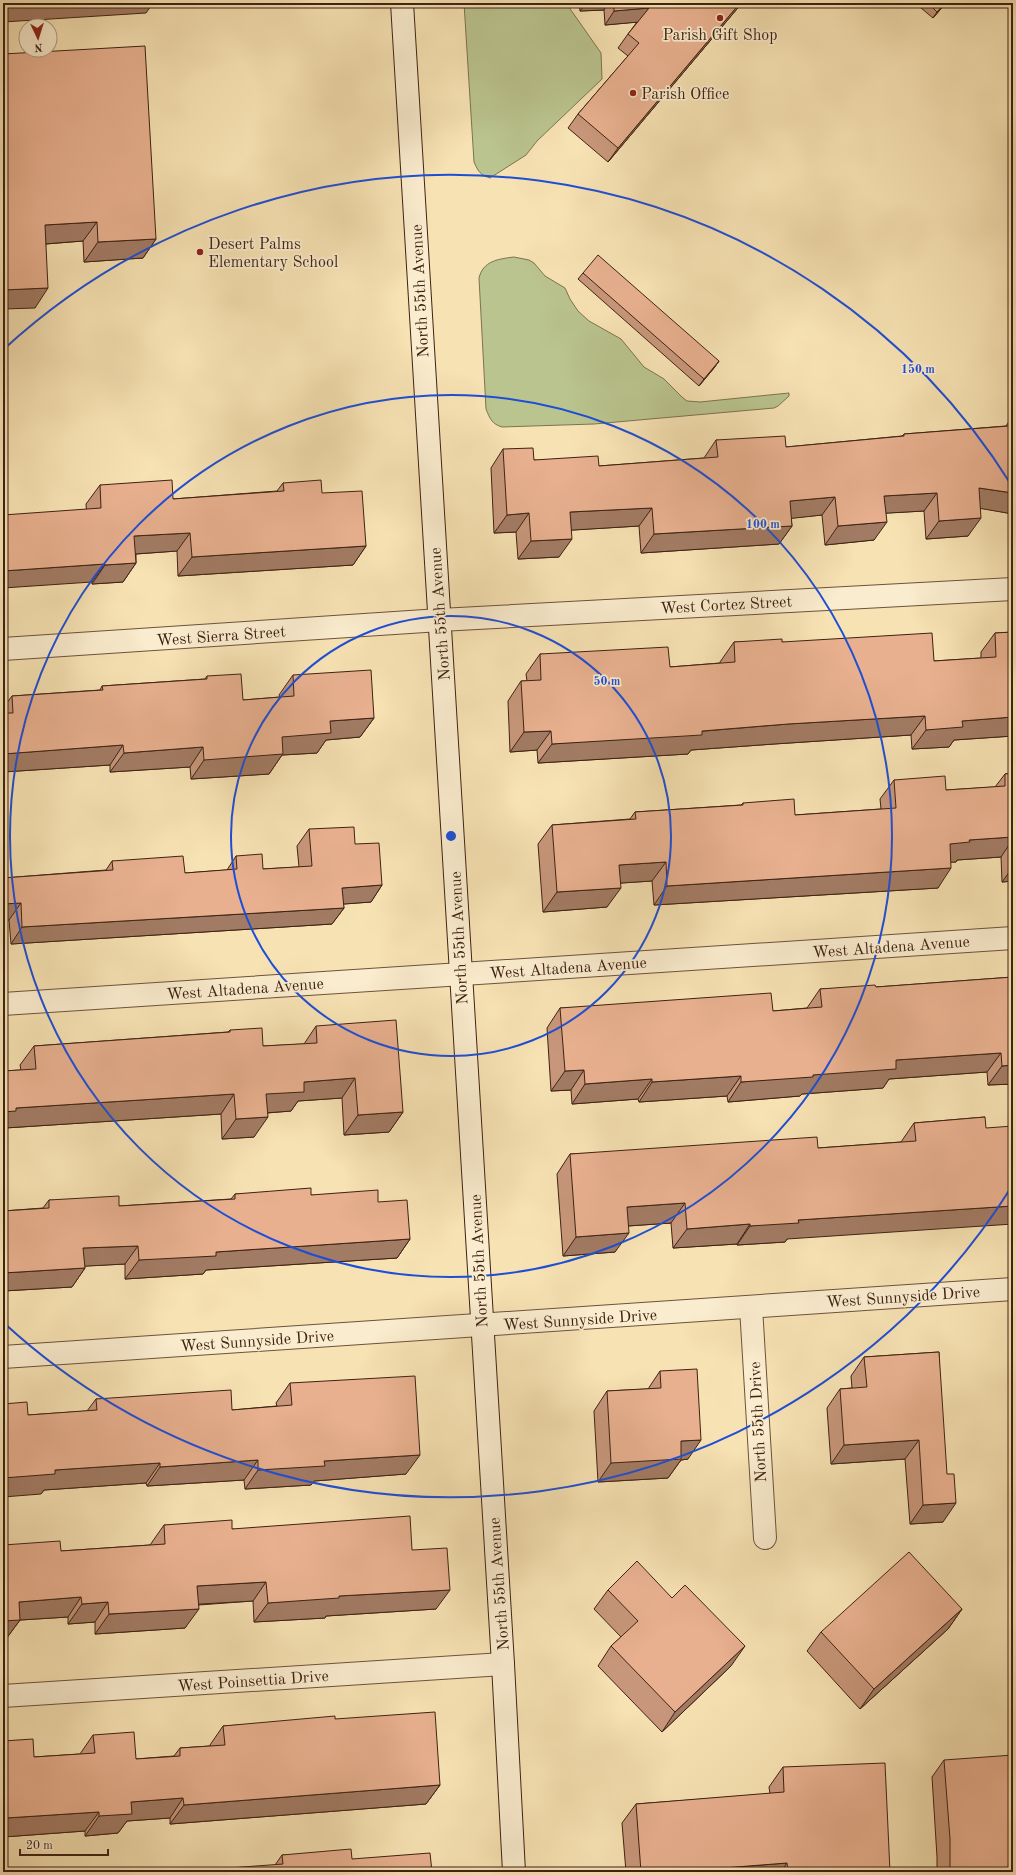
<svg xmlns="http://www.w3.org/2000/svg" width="1016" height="1875" viewBox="0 0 1016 1875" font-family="'Old Standard TT',serif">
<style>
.green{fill:#bac48e;stroke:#7c7350}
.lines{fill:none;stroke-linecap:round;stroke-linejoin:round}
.street-casing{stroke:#6c523b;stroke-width:24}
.secondary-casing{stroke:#3e2213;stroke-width:24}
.street{stroke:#faecce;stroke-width:22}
.secondary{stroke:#faecce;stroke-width:22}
.wall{fill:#c8977b;stroke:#3e2213}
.shaded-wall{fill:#a27b64;stroke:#3e2213}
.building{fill:#e8b08f;stroke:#3e2213}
.ring{fill:none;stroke:#1d4ed8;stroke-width:2}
.poi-dot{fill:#8f2418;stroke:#faecce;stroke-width:1.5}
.labels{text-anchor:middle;stroke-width:3.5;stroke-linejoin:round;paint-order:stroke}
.poi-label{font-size:16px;fill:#3e2213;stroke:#faecce;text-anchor:start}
.street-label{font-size:16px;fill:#3e2213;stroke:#faecce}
.centre{fill:#1d4ed8;stroke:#faecce;stroke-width:2}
.ring-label{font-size:12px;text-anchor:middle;font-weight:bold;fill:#1d4ed8;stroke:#faecce;stroke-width:3.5;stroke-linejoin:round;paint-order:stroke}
</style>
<rect width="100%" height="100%" fill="#f7e2b3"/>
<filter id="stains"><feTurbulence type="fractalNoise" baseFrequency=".005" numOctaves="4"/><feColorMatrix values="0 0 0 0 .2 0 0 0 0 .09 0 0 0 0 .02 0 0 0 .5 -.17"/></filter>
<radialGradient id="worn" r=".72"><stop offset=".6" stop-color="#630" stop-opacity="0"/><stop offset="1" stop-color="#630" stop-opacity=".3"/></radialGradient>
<g class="green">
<path d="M464,3H566L601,53L602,79L537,141L526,155L490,178C480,175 478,171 474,162Z"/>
<path d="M514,257L529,260L534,263L545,276L565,288L570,299L578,311L589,321L621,339L644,367L664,379L682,397L687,401L700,402L789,393V396L778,406L774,408L594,424L502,427C492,424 490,419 486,409L479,278C483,261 498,259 514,257Z"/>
</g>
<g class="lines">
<defs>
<g id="street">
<path d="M3,649L440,620L1013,589"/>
<path d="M3,1004L1013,938"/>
<path d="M751,1307L765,1538"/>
<path d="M3,1357L1013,1289"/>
<path d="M3,1696L503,1664"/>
</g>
<path id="secondary" d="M402,3L503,1664L514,1872"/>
</defs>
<use href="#street" class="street-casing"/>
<use href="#secondary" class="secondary-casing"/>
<use href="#street" class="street"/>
<use href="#secondary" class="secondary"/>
</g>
<g class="wall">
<path d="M579,3H742L608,162L568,128L578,114L628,56L618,48L628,34L637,22L605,25L604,10L580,11Z"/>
<path d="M915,3H946L933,18Z"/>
<path d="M3,54L156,239L143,258L84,262L83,241L46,244L35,308Z"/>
<path d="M583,273L719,361L714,368L699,386L578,279Z"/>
<path d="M1010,420H1013V514L981,508L968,536L926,539L924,511L886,513L874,540L825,545L822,515L791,518L792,526L779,544L641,553L639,526L571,530L559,557L518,559L516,532L494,533L491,468L503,449L534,460L599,466L704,458L716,440L786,447L902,436L904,434L1006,426Z"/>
<path d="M283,483L322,493L366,546L353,565L178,576L177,551L136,554V563L123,582L92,584L86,504L100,485L173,499L277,491Z"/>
<path d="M1013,632V736L954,740L949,747L912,749L911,735L774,744L691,750L688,754L538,763L537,750L510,752L508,701L521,681H527L526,674L540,654L670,667L720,663V662L734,642H782L934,661L981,658V652L995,633Z"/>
<path d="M293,675L374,718L360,737L326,740L317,753L282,755L269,774L191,779L190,767L110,772V765L3,772V708L12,696L100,690L102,686L205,679L207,676L243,700L280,697L279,695Z"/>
<path d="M1013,773V881L1002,882L1001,857L957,860L956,862H951L938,888L654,905L652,881L621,883L607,907L543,912L538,844L552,825L630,819L635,812L741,805L743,803L795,815L881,809L880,799L894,780L946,790L995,787L1005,774Z"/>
<path d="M309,829L355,844L382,885L371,902L343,904L344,908L332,924L11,944L9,920H3V878L106,870L112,861L185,873L227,870L236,856L263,869L299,867L297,846Z"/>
<path d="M1013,977V1084L988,1085L987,1072L889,1079L883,1088L802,1094L800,1096L728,1102L727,1096L639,1102L638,1099L572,1104L571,1090L551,1091L547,1028L560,1008L773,1011L807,1008L820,989L876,987Z"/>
<path d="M316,1026L403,1112L389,1132L344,1135L342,1098L298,1101L291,1111L267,1113L254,1137L222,1139L221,1114L5,1128L3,1130V1071L21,1070L20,1065L34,1046L228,1032L230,1030L263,1046L304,1044Z"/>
<path d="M985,1117L787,1239L785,1242L737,1245V1244L673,1248L671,1223L628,1226L615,1252L563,1256L557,1174L570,1154L818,1148L901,1142L914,1123Z"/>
<path d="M235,1194L311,1195L378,1202L410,1239L397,1258L206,1270L203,1274L125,1279V1264L84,1266L85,1268L72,1287L3,1291V1211L43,1208L49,1200L119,1206L231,1199Z"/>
<path d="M939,1352L943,1522L910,1524L905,1459L831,1464L827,1408L840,1389L852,1388L851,1376L864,1357Z"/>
<path d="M660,1371L688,1459L681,1460L668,1478L598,1482L594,1411L607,1391L648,1389Z"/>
<path d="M290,1383L406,1474L314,1481L311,1485L245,1489L244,1480L147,1486L146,1483L44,1490L41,1494L28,1415L87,1411L96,1399L232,1410L277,1406L276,1403Z"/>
<path d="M164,1525L232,1529L412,1550L436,1609L326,1616L325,1618L254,1622L253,1601L199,1605L185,1628L95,1634V1622L68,1624V1617L20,1620L6,1639L3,1640V1545L61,1551L150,1545Z"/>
<path d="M608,1590L731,1666L662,1732L598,1666L611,1646L621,1637L594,1609Z"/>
<path d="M962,1609L948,1629L860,1709L807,1651L821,1632Z"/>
<path d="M335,1719L440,1785L426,1804L170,1824V1818L127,1821L118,1833L85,1836V1831L3,1837V1741L34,1757L80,1754L93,1735L136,1759L174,1756L180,1748L210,1746V1745L223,1726Z"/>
<path d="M944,1760L1013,1872H937V1857L932,1777Z"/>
<path d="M783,1767L890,1872H626L622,1823L636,1804L770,1794L769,1787Z"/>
<path d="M282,1855L352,1859L275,1865Z"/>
</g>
<g class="shaded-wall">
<path d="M3,3H153L146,13L3,22Z"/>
<path d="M586,3H608L604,10L580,11Z"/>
<path d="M740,3H742L608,162L618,148Z"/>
<path d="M945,3H946L933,18L937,12Z"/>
<path d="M649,8L639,22L605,25L614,11Z"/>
<path d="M97,222L83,241L31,245L45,225Z"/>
<path d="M156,239L143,258L84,262L98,242Z"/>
<path d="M48,288L35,308L3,309V290Z"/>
<path d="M719,361L714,368L699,386L704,379Z"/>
<path d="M979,488L1013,493V514L966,506Z"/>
<path d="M937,493L924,511L872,514L884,496Z"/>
<path d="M835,497L822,515L777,520L790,501Z"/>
<path d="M652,508L639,526L558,531L570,512Z"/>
<path d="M529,513L516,532L494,533L507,515Z"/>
<path d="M981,518L968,536L926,539L939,521Z"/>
<path d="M887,522L874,540L825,545L838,526Z"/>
<path d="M792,526L779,544L641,553L654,534Z"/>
<path d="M190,533L177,551L121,555L134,536Z"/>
<path d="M572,539L559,557L518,559L531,541Z"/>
<path d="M366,546L353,565L178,576L192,557Z"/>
<path d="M136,563L123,582L92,584L105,565Z"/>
<path d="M105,564L92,582L3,588V571Z"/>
<path d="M925,716L911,735L774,744L691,750L688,754L538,763L552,744L788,724Z"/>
<path d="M1013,717V736L954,740L949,747L912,749L926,730L962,721Z"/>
<path d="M374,718L360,737L326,740L317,753L282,755L269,774L191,779L204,760L282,737L330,721Z"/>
<path d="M551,731L537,750L510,752L524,732Z"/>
<path d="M123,745L110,765L3,772V754Z"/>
<path d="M203,747L190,767L110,772L124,753Z"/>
<path d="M1013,837V839L1001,857L957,860L956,862L936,863L950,844L969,840Z"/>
<path d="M666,862L652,881L606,884L619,865Z"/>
<path d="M1013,867V881L1002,882Z"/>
<path d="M951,868L938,888L654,905L667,886Z"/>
<path d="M382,885L371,902L331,905L342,888Z"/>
<path d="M621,888L607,907L543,912L557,892Z"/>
<path d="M21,903L9,920H3V904Z"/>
<path d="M344,908L332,924L11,944L22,927Z"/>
<path d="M1001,1053L987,1072L889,1079L883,1088L802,1094L800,1096L728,1102L741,1082L813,1075L896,1060Z"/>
<path d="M1013,1065V1084L988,1085L1002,1066Z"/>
<path d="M584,1070L571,1090L551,1091L565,1071Z"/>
<path d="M741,1076L727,1096L639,1102L652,1082Z"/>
<path d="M355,1078L342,1098L298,1101L291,1111L252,1114L266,1094L304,1082Z"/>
<path d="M652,1079L638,1099L572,1104L585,1084Z"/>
<path d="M234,1094L221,1114L5,1128L3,1130V1112L16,1108Z"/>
<path d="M403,1112L389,1132L344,1135L358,1115Z"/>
<path d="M268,1117L254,1137L222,1139L236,1119Z"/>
<path d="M685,1203L671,1223L613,1227L627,1207Z"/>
<path d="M1013,1206V1224L787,1239L785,1242L737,1245L750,1226L798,1220Z"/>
<path d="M750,1224L737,1244L673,1248L687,1229Z"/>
<path d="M629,1233L615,1252L563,1256L576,1237Z"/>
<path d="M410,1239L397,1258L206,1270L203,1274L125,1279L139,1260L216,1252Z"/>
<path d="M138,1246L125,1264L70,1267L83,1248Z"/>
<path d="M85,1268L72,1287L3,1291V1273Z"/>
<path d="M701,1440L688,1459L681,1460L668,1478L598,1482L611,1463L681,1441Z"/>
<path d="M919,1440L905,1459L831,1464L844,1445Z"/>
<path d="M420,1455L406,1474L314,1481L311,1485L245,1489L258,1470L324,1461Z"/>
<path d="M258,1460L244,1480L147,1486L160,1467Z"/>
<path d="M160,1463L146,1483L44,1490L41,1494L3,1497V1478L55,1470Z"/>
<path d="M956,1503L943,1522L910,1524L923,1505Z"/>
<path d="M266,1582L253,1601L184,1605L197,1586Z"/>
<path d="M450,1590L436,1609L326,1616L325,1618L254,1622L268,1603L339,1596Z"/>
<path d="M81,1597L68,1617L20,1620L6,1639L3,1640V1621L19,1602Z"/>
<path d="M108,1602L95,1622L68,1624L82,1604Z"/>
<path d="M199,1609L185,1628L95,1634L109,1614Z"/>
<path d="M962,1609L948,1629L860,1709L874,1689Z"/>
<path d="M745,1646L731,1666L662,1732L675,1712Z"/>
<path d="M440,1785L426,1804L170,1824L184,1805Z"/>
<path d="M183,1798L170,1818L127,1821L118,1833L85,1836L99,1816L131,1802Z"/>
<path d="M99,1812L85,1831L3,1837V1822L6,1818Z"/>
<path d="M787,1863L781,1872H684L685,1871Z"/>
<path d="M1013,1867V1872H949L950,1871Z"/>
<path d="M847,1871V1872H822Z"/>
</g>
<g class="building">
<path d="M614,3H740L618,148L578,114L639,43L628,34L649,8L614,11Z"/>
<path d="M928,3H945L937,12Z"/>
<path d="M145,46L156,239L98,242L97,222L45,225L48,288L3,290V54Z"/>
<path d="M598,255L719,361L704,379L583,273Z"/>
<path d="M1010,420H1013V493L979,488L981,518L939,521L937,493L884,496L887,522L838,526L835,497L790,501L792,526L654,534L652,508L570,512L572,539L531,541L529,513L507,515L503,449L533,448L534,460L598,456L599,466L718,457L716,440L785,436L786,447L904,436V434L1009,426Z"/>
<path d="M172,480L173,499L284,491L283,483L321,480L322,493L362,491L366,546L192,557L190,533L134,536L136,563L105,565V564L3,571V515L101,508L100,485Z"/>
<path d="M1013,632V717L962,721L963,727L926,730L925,716L788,724L702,731V735L552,744L551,731L524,732L521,681L541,680L540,654L668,647L670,667L735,662L734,642L782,639V642L932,633L934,661L996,657L995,633Z"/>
<path d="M371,670L374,718L330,721L331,733L282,737L283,754L204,760L203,747L124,753L123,745L3,754V713H13L12,696L103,690L102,686L207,679V676L241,674L243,700L294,696L293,675Z"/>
<path d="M1013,773V837L969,840L970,842L950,844L951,868L667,886L666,862L619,865L621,888L557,892L552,825L636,819L635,812L743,805V803L794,799L795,815L896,808L894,780L945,776L946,790L1005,786V774Z"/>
<path d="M354,827L355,844L379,843L382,885L342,888L344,908L22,927L21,903L3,904V878L113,870L112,861L183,856L185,873L237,869L236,856L262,854L263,869L312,866L309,829Z"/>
<path d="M1013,977V1065L1002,1066L1001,1053L896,1060V1069L813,1075V1077L741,1082V1076L652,1082V1079L585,1084L584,1070L565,1071L560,1008L771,993L773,1011L822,1007L820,989L875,985L876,987Z"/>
<path d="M396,1020L403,1112L358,1115L355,1078L304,1082V1092L266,1094L268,1117L236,1119L234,1094L16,1108V1111L3,1112V1071L36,1069L34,1046L230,1032V1030L262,1028L263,1046L317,1043L316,1026Z"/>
<path d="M985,1117L986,1128L1013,1126V1206L798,1220L799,1223L750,1226V1224L687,1229L685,1203L627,1207L629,1233L576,1237L570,1154L817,1137L818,1148L916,1141L914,1123Z"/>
<path d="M311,1188V1195L378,1190V1202L407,1200L410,1239L216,1252V1256L139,1260L138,1246L83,1248L85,1268L3,1273V1211L49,1208V1200L119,1196V1206L235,1199V1194Z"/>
<path d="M939,1352L947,1474H954L956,1503L923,1505L919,1440L844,1445L840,1389L867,1387L864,1357Z"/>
<path d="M697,1369L701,1440L681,1441V1459L611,1463L607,1391L661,1388L660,1371Z"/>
<path d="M415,1376L420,1455L324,1461L325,1466L258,1470V1460L160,1467V1463L55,1470V1474L3,1478V1404L27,1402L28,1415L97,1410L96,1399L231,1390L232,1410L292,1405L290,1383Z"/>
<path d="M410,1516L412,1550L447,1548L450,1590L339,1596V1598L268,1603L266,1582L197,1586L199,1609L109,1614L108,1602L82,1604L81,1597L19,1602L20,1620L3,1621V1545L60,1541L61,1551L165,1544L164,1525L232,1520V1529Z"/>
<path d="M909,1552L962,1609L874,1689L821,1632Z"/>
<path d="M637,1561L672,1598L685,1585L745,1646L675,1712L611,1646L638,1621L608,1590Z"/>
<path d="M435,1712L440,1785L184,1805L183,1798L131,1802L132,1814L99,1816V1812L6,1818L5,1815H3V1741L33,1739L34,1757L95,1753L93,1735L134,1732L136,1759L180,1756V1748L225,1745L223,1726L335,1716V1719Z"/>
<path d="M1013,1755V1867L950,1871V1839L944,1760Z"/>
<path d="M885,1763L890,1872H847V1871L822,1872H788L787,1863L685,1871V1872H641L636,1804L784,1792L783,1767Z"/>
<path d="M351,1849L352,1859L430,1853L432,1872H175L283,1864L282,1855Z"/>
<path d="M165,1870L166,1872H135Z"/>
</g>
<g class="ring">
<circle cx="451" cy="836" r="220"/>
<circle cx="451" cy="836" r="441"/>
<path d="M1012 1186A661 661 0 0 1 4 1323M4 349A661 661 0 0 1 1012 486"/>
</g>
<g class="poi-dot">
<circle cx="720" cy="18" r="4"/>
<circle cx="633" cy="93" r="4"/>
<circle cx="200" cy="252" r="4"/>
</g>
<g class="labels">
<g class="poi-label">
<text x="720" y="40" text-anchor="middle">Parish Gift Shop</text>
<text x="641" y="99">Parish Office</text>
<text x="208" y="249">Desert Palms<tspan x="208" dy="18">Elementary School</tspan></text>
</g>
<g class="street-label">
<text transform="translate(419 291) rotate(-93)" y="6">North 55th Avenue</text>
<text transform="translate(726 604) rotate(-3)" y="6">West Cortez Street</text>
<text transform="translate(439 614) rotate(-94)" y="6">North 55th Avenue</text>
<text transform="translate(221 635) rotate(-4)" y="6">West Sierra Street</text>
<text transform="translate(458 938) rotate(-93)" y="6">North 55th Avenue</text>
<text transform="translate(891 946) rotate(-4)" y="6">West Altadena Avenue</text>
<text transform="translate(568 967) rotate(-4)" y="6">West Altadena Avenue</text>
<text transform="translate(245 988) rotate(-4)" y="6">West Altadena Avenue</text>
<text transform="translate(478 1261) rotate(-93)" y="6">North 55th Avenue</text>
<text transform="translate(903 1296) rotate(-4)" y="6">West Sunnyside Drive</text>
<text transform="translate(580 1319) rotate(-4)" y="6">West Sunnyside Drive</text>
<text transform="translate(257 1340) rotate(-4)" y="6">West Sunnyside Drive</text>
<text transform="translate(757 1422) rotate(-93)" y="6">North 55th Drive</text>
<text transform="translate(498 1584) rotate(-94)" y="6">North 55th Avenue</text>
<text transform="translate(253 1680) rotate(-4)" y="6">West Poinsettia Drive</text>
</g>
</g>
<circle cx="451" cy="836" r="6" class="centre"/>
<g class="ring-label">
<text x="918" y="373">150 m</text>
<text x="763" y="528">100 m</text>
<text x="607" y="685">50 m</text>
</g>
<rect width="1016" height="1875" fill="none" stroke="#f7e2b3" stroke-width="16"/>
<rect x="4" y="4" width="1008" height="1867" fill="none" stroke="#3e2213" stroke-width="2"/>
<rect x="8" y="8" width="1000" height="1859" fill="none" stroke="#3e2213"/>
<g transform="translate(38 38) rotate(176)"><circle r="19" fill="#faecce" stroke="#af9b83"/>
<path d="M0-3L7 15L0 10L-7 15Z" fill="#8f2418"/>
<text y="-6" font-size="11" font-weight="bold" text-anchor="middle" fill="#3e2213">N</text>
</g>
<path d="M20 1849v6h88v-6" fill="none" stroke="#3e2213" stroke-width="2"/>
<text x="26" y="1849" font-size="12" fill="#3e2213" stroke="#faecce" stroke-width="3" paint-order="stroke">20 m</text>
<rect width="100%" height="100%" filter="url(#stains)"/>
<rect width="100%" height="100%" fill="url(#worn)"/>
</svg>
